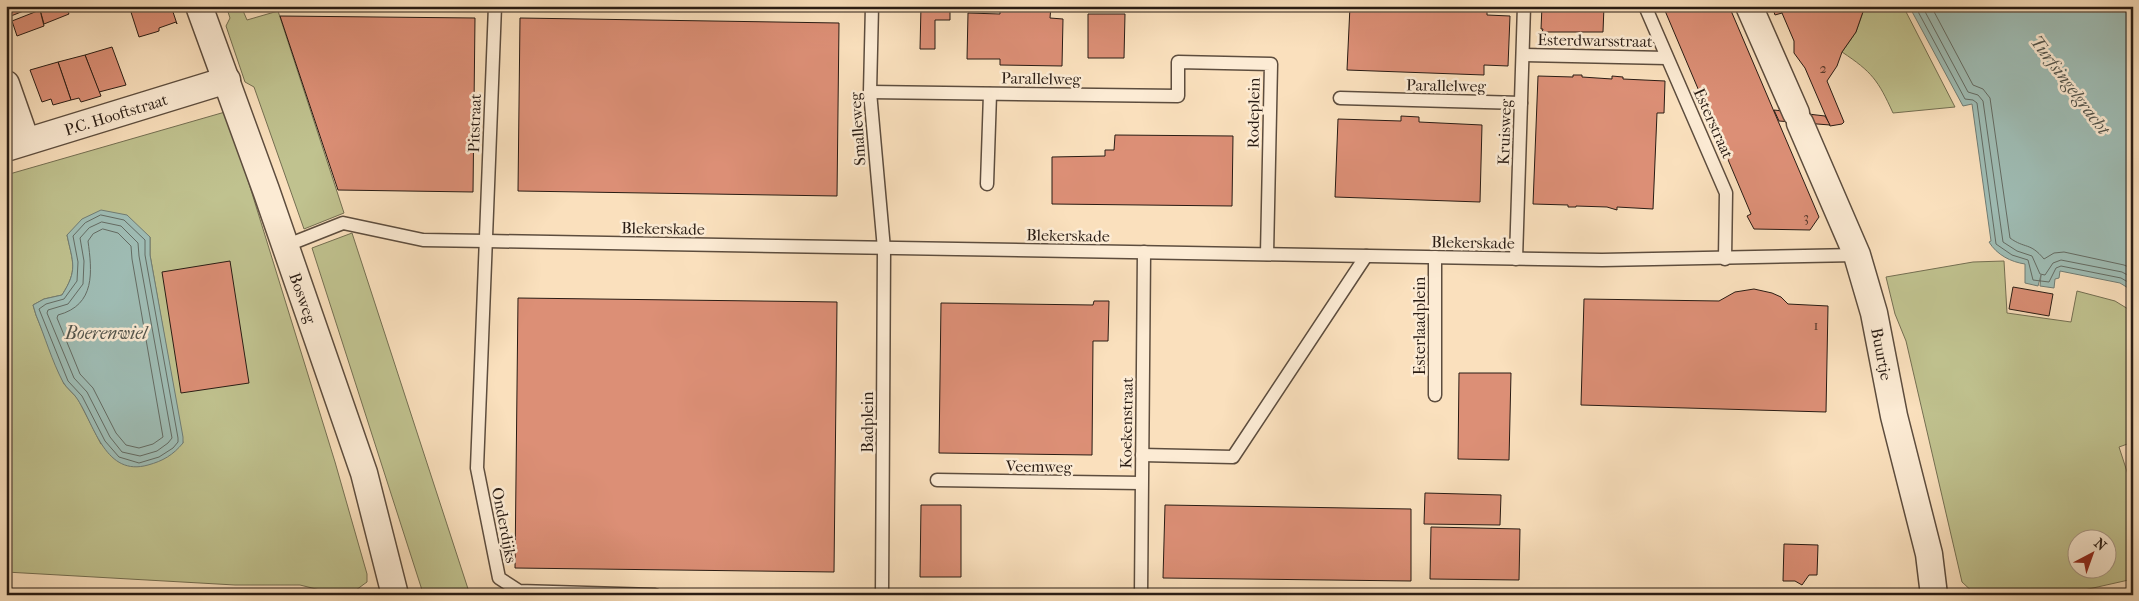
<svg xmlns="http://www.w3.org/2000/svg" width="2139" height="601" viewBox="0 0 2139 601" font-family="'IM FELL French Canon',serif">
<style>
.green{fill:#c0c28f;stroke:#746f52;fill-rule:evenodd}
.water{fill:#9fbdb5;stroke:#707d75}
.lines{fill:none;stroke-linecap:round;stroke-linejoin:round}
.shore{stroke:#646c64;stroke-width:1}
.building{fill:#dc8f76;stroke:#291c14}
.service-casing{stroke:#5d4d3e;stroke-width:15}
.minor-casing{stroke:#5d4d3e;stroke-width:29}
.service{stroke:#fcebd4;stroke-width:12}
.minor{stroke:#fcebd4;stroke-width:26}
.labels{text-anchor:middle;stroke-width:5;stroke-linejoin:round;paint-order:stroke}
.number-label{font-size:14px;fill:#56392c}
.street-label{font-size:16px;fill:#291c14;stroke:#fcebd4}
.water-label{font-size:18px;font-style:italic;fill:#52544c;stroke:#fcebd4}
</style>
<rect width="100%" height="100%" fill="#fae0bd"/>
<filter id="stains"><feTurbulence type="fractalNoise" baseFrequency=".004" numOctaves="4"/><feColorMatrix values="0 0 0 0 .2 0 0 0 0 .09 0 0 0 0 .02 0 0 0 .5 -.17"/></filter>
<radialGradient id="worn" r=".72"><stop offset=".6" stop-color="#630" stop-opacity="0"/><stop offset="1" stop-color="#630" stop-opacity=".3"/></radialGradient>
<g class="green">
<path d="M226,6H241L247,20L278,11L344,213L304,229L254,87L245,82L226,26L230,18Z"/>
<path d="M1865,6H1903L1955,107L1893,113C1878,80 1872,72 1842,52L1856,32Z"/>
<path d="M225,112L238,148L335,462L367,574V582L349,595H340L300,585H235L6,572V175ZM67,235L150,237V255L183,443L101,444L78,399L64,384L36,315L33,305L44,299L62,295C78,270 73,263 67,235Z"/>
<path d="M352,233L470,595H424L422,590L312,248Z"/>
<path d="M2004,261L2007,313L2071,322L2077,291L2115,301L2133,312V442L2119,447L2133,490V579L2062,595H1976L1962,582L1906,341L1895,314L1886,277L1973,262ZM2076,538H2106V568H2076Z"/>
</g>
<g class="water">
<path d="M1909,6H2133V291L2120,283L2060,271L2059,278L2055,279L2054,288L2040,286L2041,275L2038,286L2025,283V264C2011,262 1997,255 1989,242L1991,241L1972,104L1963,106Z"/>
<path d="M101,210L127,215L150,237V255L183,437V443C173,455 163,461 148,465C106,477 95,427 78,400C74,393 67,389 63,382C52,361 45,337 36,315L33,305L44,299L62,295C78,270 73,263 67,235L82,219Z"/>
</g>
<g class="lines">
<g class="shore">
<path d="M1915,6L1965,99L1973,100L1977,103L1996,244L2012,255L2028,260L2033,280L2049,282L2056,268L2061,266L2121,278L2133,285"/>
<path d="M1922,6L1968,92L1978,95L1983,101L2003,242L2017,251L2032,256L2040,274L2045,275L2053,263L2061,260L2122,272L2133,278"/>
<path d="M1931,6L1973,85L1983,89L1990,98L2010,238C2025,249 2030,242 2044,259L2054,253L2064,252L2124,265L2133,269"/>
<path d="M101,215L124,220L145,240V255L178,438V442L173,448L159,457L139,463L119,457L105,441L82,396L68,381L39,309L46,304L64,299L77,281L78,262L73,236L85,223Z"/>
<path d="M102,222L121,226L138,243L139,256L172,438L168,443L157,451L140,456L122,452L110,437L87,392L74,378L47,313L48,310L68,304L83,284L84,261L80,238L89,228Z"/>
<path d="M103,229L118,233L131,246L132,259L163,437L153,444L139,448L126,445L116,433L93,388L80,374L57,318L58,315C96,305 92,271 88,241L93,234Z"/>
</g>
</g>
<g class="building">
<path d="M7,6H36L11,16Z"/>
<path d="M51,6H65L69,14L44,24L40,10Z"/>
<path d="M129,6H171L177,24L176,22L159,28V31L156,32L139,37Z"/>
<path d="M921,6H950V20H935V49H920Z"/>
<path d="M1000,6H1051L1050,18L1063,19L1062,66L1000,65V59H967L968,13L1000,14Z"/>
<path d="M1350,6H1487V15L1510,16L1508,66L1484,65V75L1347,70Z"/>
<path d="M1542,6H1604L1603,32H1542L1543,29H1541Z"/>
<path d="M1663,6H1729L1819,217L1810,230L1754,229L1747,216L1751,214Z"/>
<path d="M1772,6H1779L1782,13L1775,15Z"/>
<path d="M1779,6H1865L1856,32L1842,52L1837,66L1827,81L1844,122L1842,124L1830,126L1805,68L1794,53V41Z"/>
<path d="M40,10L44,26L17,36L12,21Z"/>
<path d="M1088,14H1125L1124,58H1088Z"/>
<path d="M280,16L475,18L473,192L338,190Z"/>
<path d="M520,18L839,23L837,196L518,191Z"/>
<path d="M112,47L126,85L99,92L85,55Z"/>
<path d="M85,55L101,96L81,102L79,98L71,100L58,62Z"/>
<path d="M58,62L71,100L53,105L51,99L42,102L30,70Z"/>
<path d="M1573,75H1582V77L1612,79V76L1623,77V79L1665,81L1664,113H1657L1653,209L1617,207V210L1607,207L1576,206V207H1568V205L1533,204L1538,76L1573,77Z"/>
<path d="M1774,110L1825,116L1830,125L1779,121Z"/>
<path d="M1401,116L1419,117V122L1482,125L1480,202L1335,197L1338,119L1401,121Z"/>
<path d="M1115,135L1233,136L1232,206L1052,204V157L1105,156V150H1114Z"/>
<path d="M230,261L249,383L181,393L162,272Z"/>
<path d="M2013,287L2053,294L2049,316L2009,309Z"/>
<path d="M1754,289L1772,293L1781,297L1788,304L1828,306L1826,412L1581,405L1584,299L1719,301L1735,292Z"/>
<path d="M518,298L837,302L834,572L515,568Z"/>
<path d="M1094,301H1109L1108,341H1093L1092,455L939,453L941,303L1093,305Z"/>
<path d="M1459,373H1511L1509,460L1458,459Z"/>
<path d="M1425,493L1501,495L1500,525L1424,524Z"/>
<path d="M921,505H961V577H920Z"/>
<path d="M1165,505L1411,509V581L1163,578Z"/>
<path d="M1431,527L1520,529L1519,580L1430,579Z"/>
<path d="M1784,544L1818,545L1817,575H1809L1802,585L1795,581H1783Z"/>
</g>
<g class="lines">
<defs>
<g id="service">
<path d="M495,6L477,468L499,578L519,591L655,595"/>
<path d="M872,6L870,92L884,249L882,595"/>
<path d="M1645,6L1726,193L1725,259"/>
<path d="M1523,55L1667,58"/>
<path d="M870,92L1178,96V62L1271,64L1267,254"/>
<path d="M1340,98L1521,103"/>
<path d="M987,184L990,94"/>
<path d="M285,246L343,223L423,240L487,241L1602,260L1857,255"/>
<path d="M1516,259L1524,6"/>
<path d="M1435,395V257"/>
<path d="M1142,455L1233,457L1366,256"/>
<path d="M937,480L1141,483"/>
<path d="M1141,595L1144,252"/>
</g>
<g id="minor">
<path id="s1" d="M199,6L266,190L364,473L395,595"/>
<path d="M1749,6L1796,113"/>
<path d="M6,84L26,141"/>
<path id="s2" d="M1800,123L1857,255L1874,313L1894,416L1929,554L1934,595"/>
<path id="s3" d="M6,148L227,80"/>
</g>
</defs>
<use href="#service" class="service-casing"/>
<use href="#minor" class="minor-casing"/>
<use href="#service" class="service"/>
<use href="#minor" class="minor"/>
</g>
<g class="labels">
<g class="number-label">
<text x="1823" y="73">2</text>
<text x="1806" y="222">3</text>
<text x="1816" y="330">1</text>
</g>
<g class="street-label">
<text transform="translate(1595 40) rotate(1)" y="6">Esterdwarsstraat</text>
<text transform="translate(1041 78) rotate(1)" y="6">Parallelweg</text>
<text transform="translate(1446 85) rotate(1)" y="6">Parallelweg</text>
<text transform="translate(1253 113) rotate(-89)" y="6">Rodeplein</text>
<text dy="6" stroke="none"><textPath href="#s3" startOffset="115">P.C. Hooftstraat</textPath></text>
<text transform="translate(474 123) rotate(-88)" y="6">Pitstraat</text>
<text transform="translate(1714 123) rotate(66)" y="6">Esterstraat</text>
<text transform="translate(857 129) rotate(-94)" y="6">Smalleweg</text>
<text transform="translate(1504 132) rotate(-88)" y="6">Kruisweg</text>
<text transform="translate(663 228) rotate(1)" y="6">Blekerskade</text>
<text transform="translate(1068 235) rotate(1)" y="6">Blekerskade</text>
<text transform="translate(1473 242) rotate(1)" y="6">Blekerskade</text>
<text dy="6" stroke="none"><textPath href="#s1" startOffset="310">Bosweg</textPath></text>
<text transform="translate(1419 326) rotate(-90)" y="6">Esterlaadplein</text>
<text dy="6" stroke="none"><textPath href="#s2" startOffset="246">Buurtje</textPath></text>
<text transform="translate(867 422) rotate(-90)" y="6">Badplein</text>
<text transform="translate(1126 423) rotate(-89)" y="6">Koekenstraat</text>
<text transform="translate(1039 466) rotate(1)" y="6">Veemweg</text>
<text transform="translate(505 525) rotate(79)" y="6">Onderdijks</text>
</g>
<g class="water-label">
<text transform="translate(2070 85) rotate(53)" y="6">Turfsingelgracht</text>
<text x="106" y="339">Boerenwiel</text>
</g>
</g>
<rect width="2139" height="601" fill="none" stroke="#fae0bd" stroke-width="25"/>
<rect x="8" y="8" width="2124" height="586" fill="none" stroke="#291c14" stroke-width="2.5"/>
<rect x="12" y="12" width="2114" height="576" fill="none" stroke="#291c14"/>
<g transform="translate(2092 554) rotate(41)"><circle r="24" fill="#fcebd4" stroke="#a89887"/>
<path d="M0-4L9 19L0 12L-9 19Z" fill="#8f2418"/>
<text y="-8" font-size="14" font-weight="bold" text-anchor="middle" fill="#291c14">N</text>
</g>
<rect width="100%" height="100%" filter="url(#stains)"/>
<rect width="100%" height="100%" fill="url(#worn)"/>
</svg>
